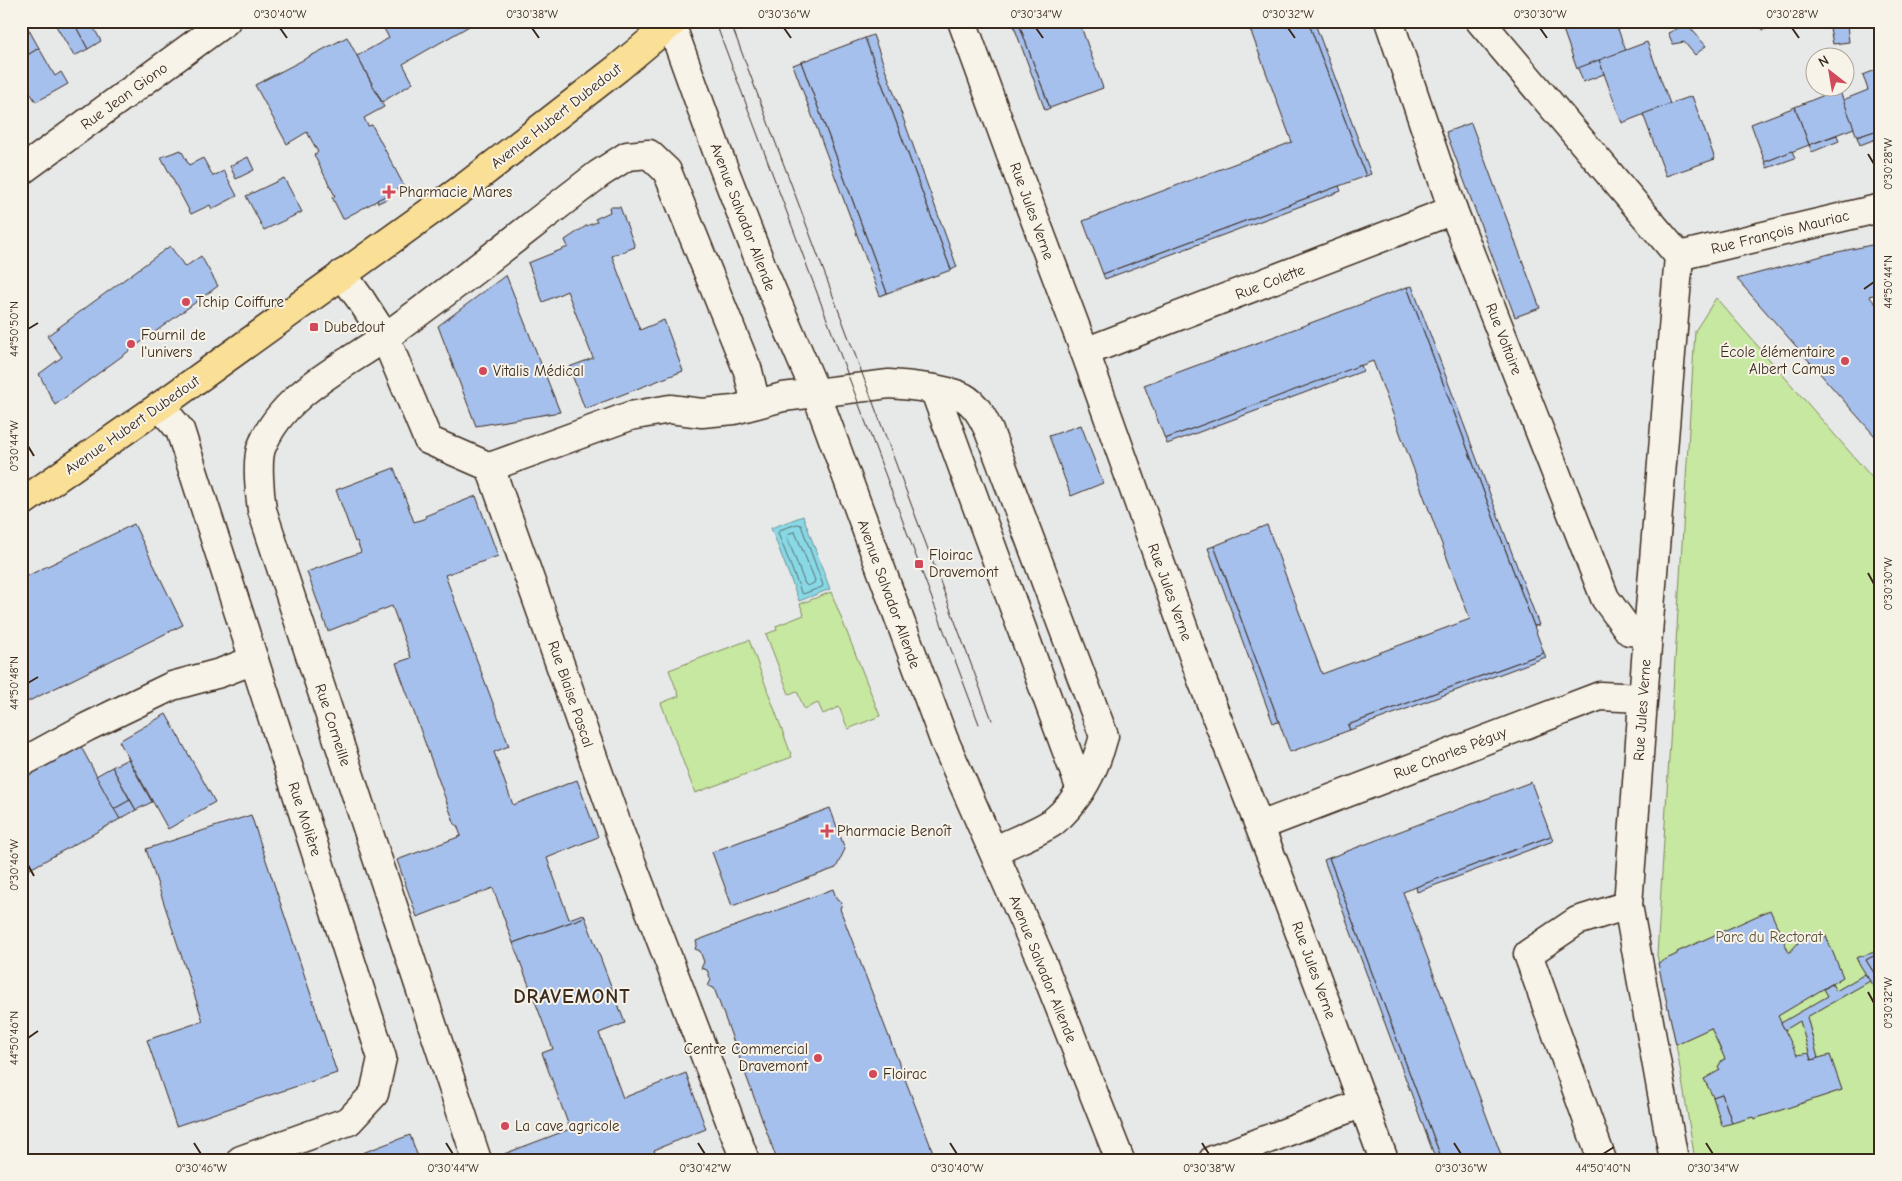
<svg xmlns="http://www.w3.org/2000/svg" width="1902" height="1181" viewBox="0 0 1902 1181" font-family="'Comic Neue',sans-serif">
<style>
.green{fill:#c7e8a0;stroke:#81895f}
.water{fill:#89d8e6;stroke:#6a9296}
.lines{fill:none;stroke-linecap:round;stroke-linejoin:round}
.shore{stroke:#5a706e;stroke-width:1}
.building{fill:#a6c0ed;stroke:#3b2a1e}
.minor-casing{stroke:#3b2a1e;stroke-width:31}
.major-casing{stroke:#3b2a1e;stroke-width:31}
.minor{stroke:#f7f3e8;stroke-width:28}
.major{stroke:#fadf96;stroke-width:28}
.tram{stroke:#3b2a1e;stroke-width:1}
.ticks{fill:none;stroke:#3b2a1e;stroke-width:2}
.poi-dot{fill:#d1495b;stroke:#f7f3e8;stroke-width:2}
.labels{text-anchor:middle;stroke-width:4;stroke-linejoin:round;paint-order:stroke}
.street-label{font-size:15px;fill:#3b2a1e;stroke:#f7f3e8}
.poi-label{font-size:15px;fill:#3b2a1e;stroke:#f7f3e8;text-anchor:start}
.park-label{font-size:15px;fill:#575038;stroke:#f7f3e8}
.district-label{font-size:20px;font-weight:bold;letter-spacing:1px;fill:#3b2a1e;stroke:#f7f3e8}
.neatline{fill:none;stroke:#3b2a1e;stroke-width:2}
.ticks-label{font-size:12px;text-anchor:middle;fill:#3b2a1e}
</style>
<rect width="100%" height="100%" fill="#e7e9e9"/>
<filter id="ink" filterUnits="userSpaceOnUse"><feTurbulence type="fractalNoise" baseFrequency=".02" numOctaves="2"/><feDisplacementMap in="SourceGraphic" scale="10" xChannelSelector="R" yChannelSelector="G"/><feConvolveMatrix kernelMatrix="1 2 1 2 8 2 1 2 1" color-interpolation-filters="sRGB"/></filter>
<g filter="url(#ink)">
<g class="green">
<path d="M1716,298L1881,488V1160H1695L1676,1044L1657,955L1695,331Z"/>
<path d="M831,592L880,716L848,729L839,707L823,714L818,703L804,709L797,691L789,694L766,634L777,630L776,626L804,615L800,604Z"/>
<path d="M749,640L792,757L695,793L661,703L679,696L669,670Z"/>
</g>
<path class="water" d="M803,516L830,589L799,601L771,528Z"/>
<g class="lines">
<g class="shore">
<path d="M798,524L801,525L823,585L822,587L803,594L801,592L778,533L780,530Z"/>
<path d="M795,532L815,580L814,583L808,586L805,584L787,537L788,534Z"/>
</g>
</g>
<g class="building">
<path d="M21,21H24L39,48L21,59Z"/>
<path d="M53,21H73L88,49L74,56Z"/>
<path d="M73,21H90L101,41L88,49Z"/>
<path d="M120,21H135L124,28Z"/>
<path d="M380,21H478L403,64L413,83L382,102L357,56L389,38Z"/>
<path d="M1012,21H1018L1050,108L1045,110Z"/>
<path d="M1018,21H1079L1103,88L1050,108Z"/>
<path d="M1247,21H1308L1366,176L1103,274L1083,221L1292,142Z"/>
<path d="M1308,21H1314L1371,174L1366,176Z"/>
<path d="M1560,21H1615L1626,51L1577,69Z"/>
<path d="M1759,21H1787L1763,30Z"/>
<path d="M1802,21H1826L1805,29Z"/>
<path d="M1687,24L1706,46L1695,55L1684,42L1673,44L1668,33Z"/>
<path d="M1847,25L1849,42L1833,44L1830,28Z"/>
<path d="M873,35L957,267L951,270L865,38Z"/>
<path d="M347,37L384,107L364,118L368,126L372,125L404,186L343,219L332,197L335,196L314,155L318,152L307,132L287,144L255,85Z"/>
<path d="M865,38L951,270L887,293L801,62Z"/>
<path d="M1647,42L1670,104L1622,123L1599,60Z"/>
<path d="M39,48L55,76L61,72L68,84L36,102L29,91L21,95V59Z"/>
<path d="M1599,60L1604,74L1583,82L1578,68Z"/>
<path d="M801,62L887,293L880,296L793,65Z"/>
<path d="M1881,68V129L1857,137L1843,100L1868,90L1863,75Z"/>
<path d="M1839,89L1854,128L1809,145L1795,107Z"/>
<path d="M1692,96L1715,159L1666,176L1643,114Z"/>
<path d="M1795,107L1809,145L1765,162L1751,124Z"/>
<path d="M1471,123L1540,308L1515,317L1446,132Z"/>
<path d="M1881,129V137L1860,145L1857,137Z"/>
<path d="M1837,135L1839,141L1812,152L1809,145Z"/>
<path d="M181,150L189,165L203,158L213,176L224,171L237,196L212,209L210,205L191,214L161,157Z"/>
<path d="M1792,151L1795,158L1767,168L1765,162Z"/>
<path d="M248,157L254,170L236,179L230,166Z"/>
<path d="M284,178L302,212L264,230L246,196Z"/>
<path d="M1339,186L1341,191L1105,279L1103,274Z"/>
<path d="M387,195L389,198L378,203L377,200Z"/>
<path d="M609,207H620L635,247L612,256L640,330L664,320L683,371L585,409L569,367L593,358L567,291L543,302L528,263L568,247L565,240L586,226L597,222L595,219L610,212Z"/>
<path d="M1881,243V293L1869,296L1881,310V443L1737,279L1833,253Z"/>
<path d="M170,246L185,267L201,256L218,286L55,405L39,374L62,357L47,336Z"/>
<path d="M506,275L560,412L476,426L438,326Z"/>
<path d="M1412,286L1539,625L1534,626L1407,287Z"/>
<path d="M1407,287L1544,653L1348,725L1350,730L1290,752L1214,546L1267,525L1322,674L1470,619L1373,361L1165,439L1144,385Z"/>
<path d="M1361,365L1363,371L1167,444L1165,439Z"/>
<path d="M1081,425L1103,483L1071,496L1049,436Z"/>
<path d="M394,468L414,522L426,518L425,516L476,496L498,556L445,575L509,746L494,752L513,805L577,780L598,837L547,858L569,919L583,914L585,917L513,943L493,888L417,917L397,860L461,836L457,825H455L396,663L411,658L392,606L328,631L307,572L361,552L357,541L355,542L336,490Z"/>
<path d="M134,524L183,625L21,705V579Z"/>
<path d="M1214,546L1279,722L1273,723L1208,548Z"/>
<path d="M1544,653L1546,657L1350,730L1348,725Z"/>
<path d="M166,714L215,802L168,829L119,741Z"/>
<path d="M80,745L120,819L21,874V778Z"/>
<path d="M128,759L152,802L136,810L112,767Z"/>
<path d="M112,767L130,800L114,809L96,776Z"/>
<path d="M1531,782L1551,836L1403,892L1503,1160H1442L1329,858Z"/>
<path d="M130,800L136,810L120,819L114,809Z"/>
<path d="M830,808L845,849L836,868L732,906L712,852Z"/>
<path d="M251,815L337,1073L176,1126L147,1040L203,1021L146,849Z"/>
<path d="M1551,836L1553,841L1417,892L1416,887Z"/>
<path d="M1329,858L1442,1160H1436L1324,860Z"/>
<path d="M833,889L837,900L842,903L840,909L936,1160H777L714,988L708,986L711,980L707,970L701,968L704,962L700,951L695,949L697,943L696,941Z"/>
<path d="M1770,910L1789,953L1807,933L1826,936L1843,977L1778,1016L1797,1055L1809,1053L1811,1060L1830,1055L1842,1090L1754,1119L1753,1117L1732,1123L1722,1094L1713,1097L1704,1079L1720,1070L1718,1067L1722,1060L1725,1059L1711,1028L1676,1044L1658,963L1677,954V952Z"/>
<path d="M585,917L625,1023L599,1033L623,1098L686,1073L706,1129L654,1150L658,1160H506L504,1154L570,1129L542,1053L553,1049L513,943Z"/>
<path d="M1881,950V952L1866,960L1881,984V1000L1856,958Z"/>
<path d="M1881,952V984L1866,960Z"/>
<path d="M1865,974L1870,981L1807,1017L1818,1058L1811,1060L1800,1021L1785,1030L1781,1023L1828,996L1824,989L1832,984L1836,991Z"/>
<path d="M21,1041L26,1050L21,1053Z"/>
<path d="M1722,1094L1732,1123L1722,1126L1713,1097Z"/>
<path d="M410,1135L419,1160H344Z"/>
</g>
<g class="lines">
<defs>
<g id="minor">
<path d="M670,21L717,151L764,272L816,393L944,740L1041,960L1120,1160"/>
<path d="M962,21L1016,169L1085,352L1202,680L1275,866L1384,1160"/>
<path d="M1389,21L1453,210L1605,598L1629,631L1648,633"/>
<path d="M1480,21L1679,256"/>
<path d="M21,171L226,21"/>
<path d="M1679,256L1881,208"/>
<path d="M342,274L361,300L385,337L428,440L490,467L617,825L745,1160"/>
<path d="M1085,352L1453,210"/>
<path d="M934,389L1081,790"/>
<path d="M160,406L180,430L382,1058L374,1094L349,1121L241,1160"/>
<path d="M490,467L630,416L670,409L702,413L734,410L783,397L889,384C907,385 947,389 963,397C976,404 983,418 989,431L1104,736C1096,767 1079,801 1053,822C1041,831 1009,843 994,851"/>
<path d="M21,763L87,727L172,686L220,673L254,660"/>
<path d="M1260,826L1600,696L1643,698"/>
<path d="M477,1160L262,510C260,496 256,459 262,446C283,394 341,368 385,337C458,285 528,228 599,174L627,156L649,154L667,171L748,371L756,404"/>
<path d="M1213,1160L1363,1103"/>
<path d="M1602,1160L1528,954L1577,921L1628,905"/>
<path d="M1674,1160L1628,905L1648,633L1679,256"/>
</g>
<path id="major" d="M21,503L160,406L470,183L618,68L674,21"/>
</defs>
<use href="#minor" class="minor-casing"/>
<use href="#major" class="major-casing"/>
<use href="#minor" class="minor"/>
<use href="#major" class="major"/>
<g class="tram">
<path d="M715,21L979,724"/>
<path d="M730,21L992,720"/>
</g>
</g>
</g>
<path class="ticks" d="M280,28L287,38M532,28L539,38M784,28L791,38M1036,28L1043,38M1288,28L1295,38M1540,28L1547,38M1792,28L1799,38M1868,154L1874,164M1864,289L1874,282M28,329L38,323M28,446L34,456M1868,573L1874,584M28,683L38,677M28,865L34,876M1868,992L1874,1003M28,1038L38,1031M194,1143L201,1154M446,1143L453,1154M698,1143L705,1154M950,1143L957,1154M1202,1143L1209,1154M1454,1143L1461,1154M1706,1143L1713,1154M1603,1154L1614,1147"/>
<g class="poi-dot">
<path d="M386.5 184.5h5v5h5v5h-5v5h-5v-5h-5v-5h5z"/>
<circle cx="186" cy="302" r="5"/>
<rect x="309" y="322" width="10" height="10" rx="2.5"/>
<circle cx="131" cy="344" r="5"/>
<circle cx="1845" cy="361" r="5"/>
<circle cx="483" cy="371" r="5"/>
<rect x="914" y="559" width="10" height="10" rx="2.5"/>
<path d="M824.5 823.5h5v5h5v5h-5v5h-5v-5h-5v-5h5z"/>
<circle cx="818" cy="1058" r="5"/>
<circle cx="873" cy="1074" r="5"/>
<circle cx="505" cy="1126" r="5"/>
</g>
<g class="labels">
<g class="street-label">
<text transform="translate(124 96) rotate(-36)" y="5">Rue Jean Giono</text>
<text transform="translate(556 116) rotate(-38)" y="5">Avenue Hubert Dubedout</text>
<text transform="translate(1032 211) rotate(70)" y="5">Rue Jules Verne</text>
<text transform="translate(743 217) rotate(69)" y="5">Avenue Salvador Allende</text>
<text transform="translate(1780 232) rotate(-14)" y="5">Rue François Mauriac</text>
<text transform="translate(1270 282) rotate(-21)" y="5">Rue Colette</text>
<text transform="translate(1504 339) rotate(69)" y="5">Rue Voltaire</text>
<text transform="translate(132 425) rotate(-35)" y="5">Avenue Hubert Dubedout</text>
<text transform="translate(1170 592) rotate(70)" y="5">Rue Jules Verne</text>
<text transform="translate(889 594) rotate(70)" y="5">Avenue Salvador Allende</text>
<text transform="translate(571 694) rotate(71)" y="5">Rue Blaise Pascal</text>
<text transform="translate(1642 710) rotate(-86)" y="5">Rue Jules Verne</text>
<text transform="translate(333 725) rotate(72)" y="5">Rue Corneille</text>
<text transform="translate(1450 753) rotate(-21)" y="5">Rue Charles Péguy</text>
<text transform="translate(305 819) rotate(72)" y="5">Rue Molière</text>
<text transform="translate(1043 969) rotate(68)" y="5">Avenue Salvador Allende</text>
<text transform="translate(1314 970) rotate(70)" y="5">Rue Jules Verne</text>
</g>
<g class="poi-label">
<text x="399" y="197">Pharmacie Mares</text>
<text x="196" y="307">Tchip Coiffure</text>
<text x="324" y="332">Dubedout</text>
<text x="141" y="340">Fournil de<tspan x="141" dy="17">l'univers</tspan></text>
<text x="1835" y="357" text-anchor="end">École élémentaire<tspan x="1835" dy="17">Albert Camus</tspan></text>
<text x="493" y="376">Vitalis Médical</text>
<text x="929" y="560">Floirac<tspan x="929" dy="17">Dravemont</tspan></text>
<text x="837" y="836">Pharmacie Benoît</text>
<text x="808" y="1054" text-anchor="end">Centre Commercial<tspan x="808" dy="17">Dravemont</tspan></text>
<text x="883" y="1079">Floirac</text>
<text x="515" y="1131">La cave agricole</text>
</g>
<g class="park-label">
<text x="1769" y="942">Parc du Rectorat</text>
</g>
<g class="district-label">
<text x="572" y="1003">DRAVEMONT</text>
</g>
</g>
<rect width="1902" height="1181" fill="none" stroke="#f7f3e8" stroke-width="55"/>
<g transform="translate(1830 72) rotate(329)"><circle r="24" fill="#f7f3e8" stroke="#aca397"/>
<path d="M0-4L9 19L0 12L-9 19Z" fill="#d1495b"/>
<text y="-8" font-size="14" font-weight="bold" text-anchor="middle" fill="#3b2a1e">N</text>
</g>
<rect x="28" y="28" width="1846" height="1126" class="neatline"/>
<g class="ticks-label">
<text x="280" y="18">0°30'40"W</text>
<text x="532" y="18">0°30'38"W</text>
<text x="784" y="18">0°30'36"W</text>
<text x="1036" y="18">0°30'34"W</text>
<text x="1288" y="18">0°30'32"W</text>
<text x="1540" y="18">0°30'30"W</text>
<text x="1792" y="18">0°30'28"W</text>
<text transform="translate(1888 164) rotate(-90)" y="4">0°30'28"W</text>
<text transform="translate(1888 282) rotate(-90)" y="4">44°50'44"N</text>
<text transform="translate(14 329) rotate(-90)" y="4">44°50'50"N</text>
<text transform="translate(14 446) rotate(-90)" y="4">0°30'44"W</text>
<text transform="translate(1888 584) rotate(-90)" y="4">0°30'30"W</text>
<text transform="translate(14 683) rotate(-90)" y="4">44°50'48"N</text>
<text transform="translate(14 865) rotate(-90)" y="4">0°30'46"W</text>
<text transform="translate(1888 1003) rotate(-90)" y="4">0°30'32"W</text>
<text transform="translate(14 1038) rotate(-90)" y="4">44°50'46"N</text>
<text x="201" y="1172">0°30'46"W</text>
<text x="453" y="1172">0°30'44"W</text>
<text x="705" y="1172">0°30'42"W</text>
<text x="957" y="1172">0°30'40"W</text>
<text x="1209" y="1172">0°30'38"W</text>
<text x="1461" y="1172">0°30'36"W</text>
<text x="1603" y="1172">44°50'40"N</text>
<text x="1713" y="1172">0°30'34"W</text>
</g>
</svg>
